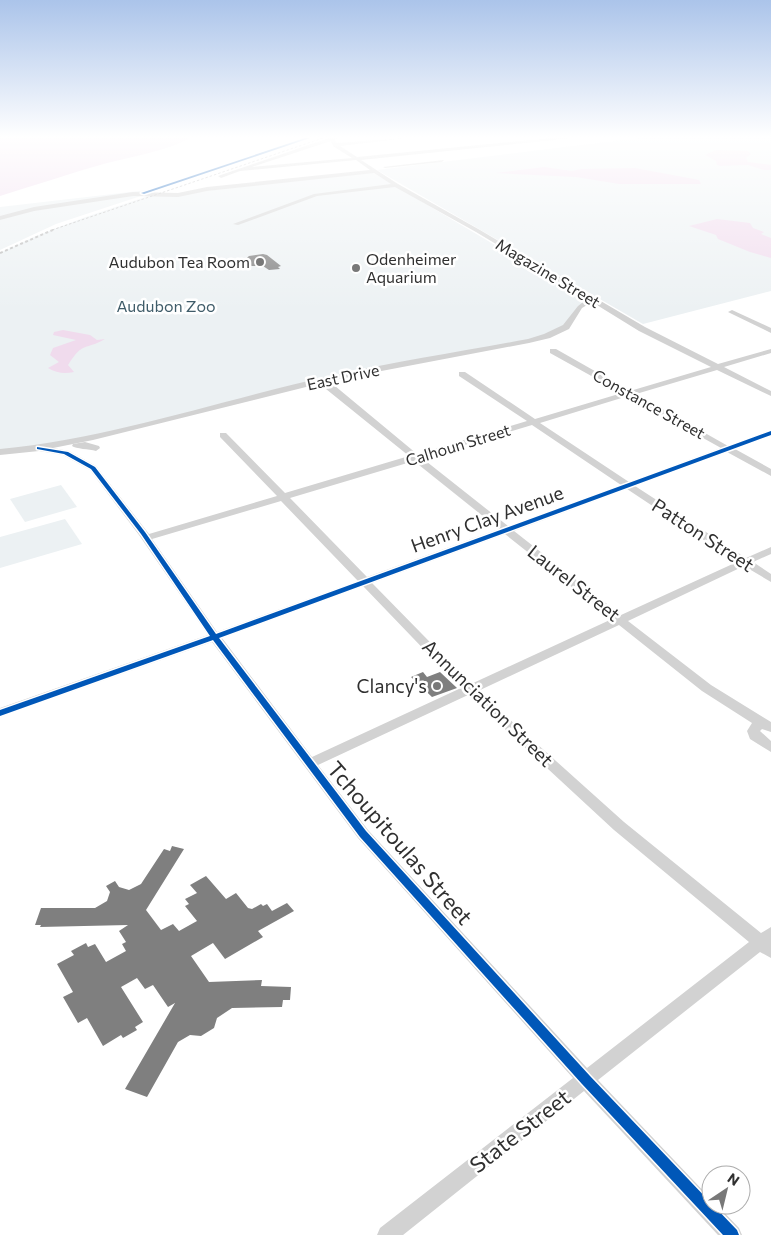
<svg xmlns="http://www.w3.org/2000/svg" width="771" height="1235" viewBox="0 0 771 1235" font-family="Commissioner,sans-serif">
<style>
.green{fill:#ecf1f3}
.water{fill:#f0dbed}
.building{fill:#7f7f7f}
.lines{fill:none;stroke-linecap:round;stroke-linejoin:round}
.minor{fill:#d2d2d2;fill-rule:evenodd}
.rail-far1{stroke:#bababa;stroke-width:1;stroke-dasharray:2.5 2;stroke-linecap:butt}
.rail{stroke:#bababa;stroke-width:2;stroke-dasharray:3 2.5;stroke-linecap:butt}
.cycleway-casing{stroke:#fff;stroke-width:3}
.cycleway{fill:#0057b8;fill-rule:evenodd}
.poi-dot{fill:#787878;stroke:#fff;stroke-width:2}
.labels{text-anchor:middle;stroke-width:5;stroke-linejoin:round;paint-order:stroke}
.far-poi-label{font-size:16px;fill:#303030;stroke:#fff;text-anchor:start}
.far-street-label{font-size:16px;fill:#303030;stroke:#fff}
.far-park-label{font-size:16px;fill:#3f5c69;stroke:#fff}
.street-label{font-size:19px;fill:#303030;stroke:#fff}
.poi-label{font-size:19px;fill:#303030;stroke:#fff;text-anchor:end}
.near-street-label{font-size:22px;fill:#303030;stroke:#fff}
</style>
<rect width="100%" height="100%" fill="#fff"/>
<g class="green">
<path d="M638,138H771V291L643,324L377,170Z"/>
<path d="M372,172L584,298L585,303L566,327L529,341L324,380L76,441L0,453V253L36,236L83,218L154,194L172,195Z"/>
<path d="M165,188L56,224L0,250V207Z"/>
<path d="M61,485L77,507L25,522L10,499Z"/>
<path d="M65,519L82,544L0,568V537Z"/>
</g>
<g class="water">
<path d="M0,138H191C165,151 135,156 107,163C71,173 36,185 0,196Z"/>
<path d="M716,150L748,151L751,154L746,158L748,162L771,165V170H764L748,165L720,166L717,165L716,161L705,155Z"/>
<path d="M544,167L572,171L581,169L635,168L694,179L699,180L701,184H619L576,177L495,173Z"/>
<path d="M717,219L750,223L753,228L764,232L761,234L771,238V258L750,252L718,239L716,235L689,226Z"/>
<path d="M63,330L90,335L97,340L105,339C85,351 84,340 68,365L74,372C65,374 56,373 48,368L59,362L50,355L53,348L76,340L53,335L54,332Z"/>
</g>
<g class="building">
<path d="M263,254L267,255L281,266L278,267L280,269L269,270L263,266H252L241,263L249,256Z"/>
<path d="M423,672L427,677L440,672L457,688L432,697L411,677Z"/>
<path d="M172,846L184,849L146,910L161,930L173,924L179,931L197,921L185,906L189,904L185,899L197,893L190,885L206,876L226,899L236,893L248,908L252,909L261,904L263,906L267,904L272,911L287,903L294,911L258,931L263,937L225,959L213,943L191,956L209,982L262,980L261,986L291,987L290,1000H283L282,1007L232,1008L217,1018L214,1028L201,1036L190,1035L178,1042L147,1097L125,1089L175,1003L168,1007L153,985L145,989L137,978L121,987L143,1022L135,1027L137,1030L123,1038L121,1035L103,1046L87,1018L78,1023L63,997L73,992L57,964L74,955L71,951L86,943L88,947L95,944L106,962L126,951L122,944L126,942L119,931L128,925L40,927L41,925H35L41,908H95L107,901L110,892L106,886L115,881L119,887L129,890L141,884L164,849L170,851Z"/>
</g>
<g class="lines">
<g class="minor">
<path d="M329,138H337L335,140L337,143L407,138L340,146L357,157L552,138H572L361,160L398,184L480,230L645,327L718,364L771,349V353L724,367L771,391V396L717,370L636,394L728,446L771,430V436L735,449L771,469V476L727,452L635,486L746,558L771,547V554L753,562L771,574V582L744,566L628,621L711,685L771,722V732L762,729L760,731L771,741V752L750,739L747,731L752,723L702,691L619,625L478,691L624,822L761,933L771,927V958L760,952L598,1080L711,1199V1205H717L739,1228L742,1235H718L584,1091L403,1235H377L380,1228L573,1078L358,838L212,642L0,717V708L208,635L139,535L90,470L63,455L39,451L0,455V449C114,438 223,399 335,375C399,361 464,351 528,339L544,334L563,325L578,306L587,299L476,232L395,187L317,196L238,225L233,224L314,194L391,184L374,173L207,191L178,197L133,196L34,211L0,220V216L34,207L133,192L178,193L207,187L370,170L356,160L240,171L221,178L218,176ZM331,141L333,146L352,158L252,167ZM592,302L639,331L711,367L630,391L556,349H550V353L622,393L535,419L465,372H459V376L527,421L417,454L329,381L529,343L550,338L569,329L582,308ZM322,383L326,389L409,456L285,493L226,433H220V437L277,496L149,534L96,466L69,451L53,448L93,440ZM628,396L721,448L629,482L540,423ZM532,425L621,485L508,526L422,458ZM414,461L499,529L367,577L290,498ZM627,489L737,562L621,615L514,531ZM281,501L358,581L217,632L152,539ZM505,534L612,619L471,684L372,583ZM363,586L461,688L312,757L222,638ZM468,695L614,830L749,942L587,1068L368,830L318,765Z"/>
<path d="M444,160L442,162L385,168L383,167Z"/>
<path d="M732,310L771,328V333L730,313L728,312Z"/>
<path d="M85,442L99,446L100,448L96,451C89,449 76,449 72,446L73,444Z"/>
</g>
<path class="rail-far1" d="M52,230L323,138"/>
<path class="rail" d="M0,253L55,229"/>
<defs>
<g id="cycleway">
<path d="M305,138H310L144,194L141,193Z"/>
<path d="M771,431V435L219,638L366,831L590,1076L711,1203V1205H713L737,1230L739,1235H723L582,1084L360,837L213,640L0,716V710L210,636L141,534L91,469L64,454L37,449V447L68,452L95,467L145,532L216,634Z"/>
</g>
</defs>
<use href="#cycleway" class="cycleway-casing"/>
<use href="#cycleway" class="cycleway"/>
</g>
<linearGradient id="sky" x2="0" y2="1"><stop stop-color="#abc4ea"/><stop offset="0.44" stop-color="#fff"/><stop offset="1" stop-color="#fff" stop-opacity="0"/></linearGradient>
<rect width="771" height="311" fill="url(#sky)"/>
<g class="poi-dot">
<circle cx="260" cy="262" r="5"/>
<circle cx="356" cy="268" r="5"/>
<circle cx="437" cy="686" r="5"/>
</g>
<g class="labels">
<g class="far-poi-label">
<text x="366" y="265">Odenheimer<tspan x="366" dy="18">Aquarium</tspan></text>
<text x="250" y="268" text-anchor="end">Audubon Tea Room</text>
</g>
<g class="far-street-label">
<text transform="translate(548 273) rotate(31)" y="6">Magazine Street</text>
<text transform="translate(343 377) rotate(-12)" y="6">East Drive</text>
<text transform="translate(649 404) rotate(29)" y="6">Constance Street</text>
<text transform="translate(458 445) rotate(-17)" y="6">Calhoun Street</text>
</g>
<g class="far-park-label">
<text x="166" y="312">Audubon Zoo</text>
</g>
<g class="street-label">
<text transform="translate(487 519) rotate(-20)" y="7">Henry Clay Avenue</text>
<text transform="translate(703 535) rotate(33)" y="7">Patton Street</text>
<text transform="translate(574 583) rotate(38)" y="7">Laurel Street</text>
<text transform="translate(488 703) rotate(44)" y="7">Annunciation Street</text>
</g>
<g class="poi-label">
<text x="427" y="693">Clancy's</text>
</g>
<g class="near-street-label">
<text transform="translate(400 843) rotate(49)" y="8">Tchoupitoulas Street</text>
<text transform="translate(520 1131) rotate(-38)" y="8">State Street</text>
</g>
</g>
<g transform="translate(726 1190) rotate(35)"><circle r="24" fill="#ffffff" stroke="#acacac"/>
<path d="M0-4L9 19L0 12L-9 19Z" fill="#787878"/>
<text y="-8" font-size="14" font-weight="bold" text-anchor="middle" fill="#303030">N</text>
</g>
</svg>
